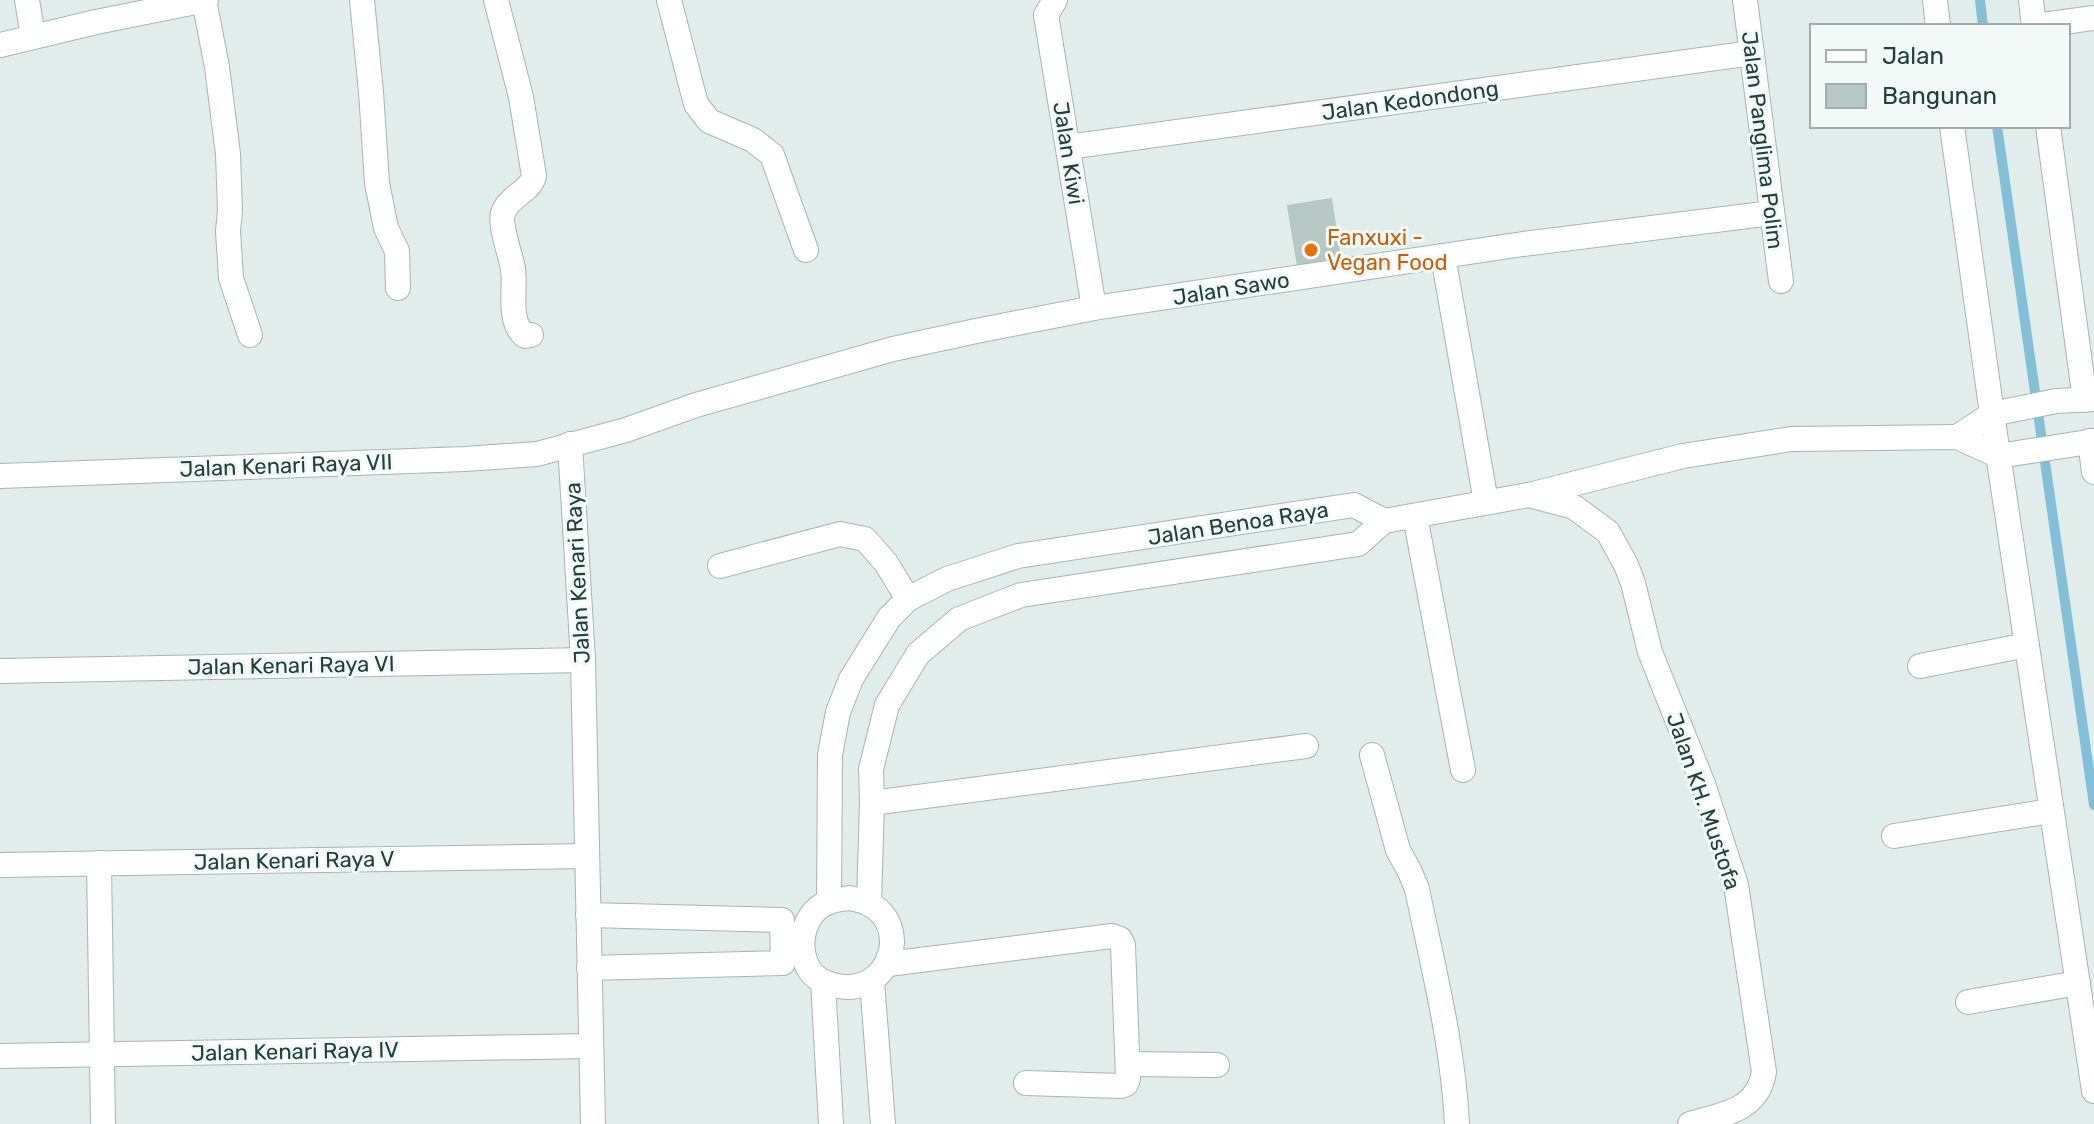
<svg xmlns="http://www.w3.org/2000/svg" width="2094" height="1124" viewBox="0 0 2094 1124" font-family="Rubik,sans-serif">
<style>
.lines{fill:none;stroke-linecap:round;stroke-linejoin:round}
.stream{stroke:#83bfd8;stroke-width:10}
.building{fill:#b6c8c3;stroke:#b3c8c2;stroke-width:2}
.street-casing{stroke:#a3b6b2;stroke-width:26}
.street{stroke:#fff;stroke-width:24}
.food-dot{fill:#e8710a;stroke:#f2f9f7;stroke-width:3}
.labels{text-anchor:middle;stroke-width:6;stroke-linejoin:round;paint-order:stroke}
.street-label{font-size:22px;fill:#1f403c;stroke:#f2f9f7}
.food-label{font-size:22px;fill:#c56008;stroke:#f2f9f7;text-anchor:start}
</style>
<rect width="100%" height="100%" fill="#e1edea"/>
<g class="lines">
<g class="stream">
<path d="M1980,0L1983,26"/>
<path d="M1997,126L2094,805"/>
</g>
</g>
<path class="building" d="M1331,199L1340,258L1298,266L1288,206Z"/>
<g class="lines">
<defs>
<g id="street">
<path d="M27,0L33,37"/>
<path d="M204,0L217,67L228,154L230,211L228,231L231,278L250,335"/>
<path d="M362,0L371,92L377,183L386,228L397,251L398,288"/>
<path d="M496,0L521,97L534,176C531,191 509,196 503,213C499,224 511,256 513,269C516,290 507,321 525,336L531,335"/>
<path d="M669,0L696,104L709,121L753,140L772,155L806,250"/>
<path d="M1055,0L1046,15L1094,308"/>
<path d="M1745,0L1781,281"/>
<path d="M1935,0L1938,26"/>
<path d="M2031,0L2034,26"/>
<path d="M2035,26L2094,18"/>
<path d="M0,45L96,22L206,0"/>
<path d="M1952,126L1992,414L2094,1091"/>
<path d="M2048,126L2085,400"/>
<path d="M1068,147L1752,53"/>
<path d="M1443,256L1486,502"/>
<path d="M1957,437L1992,414L2056,401L2094,399"/>
<path d="M2090,441L2094,472"/>
<path d="M570,444L583,660L593,1124"/>
<path d="M0,476L465,459L537,454L626,430L696,405L893,349L976,331L1094,308L1523,244L1772,213"/>
<path d="M1529,495L1574,507L1593,521L1608,532L1626,565L1633,583L1650,652L1703,784L1736,885L1764,1072C1758,1111 1723,1114 1690,1124"/>
<path d="M1415,516L1463,770"/>
<path d="M1384,521L1529,495L1683,456L1791,439L1957,437L1999,456L2094,441"/>
<path d="M720,566L840,534L865,539L886,563L908,599"/>
<path d="M1920,666L2027,645"/>
<path d="M0,671L583,660"/>
<path d="M1372,755L1398,850L1410,872L1417,889C1433,967 1453,1044 1457,1124"/>
<path d="M872,803L1306,746"/>
<path d="M1894,836L2051,811"/>
<path d="M99,863L103,1124"/>
<path d="M0,865L587,856"/>
<path d="M849,898C854,899 861,900 867,903C914,924 890,1000 833,985C821,982 810,975 806,963C797,940 805,910 831,901C836,900 843,899 849,898Z"/>
<path d="M829,902L830,755L838,712L851,679L889,618L908,599L947,579L1018,556L1354,505L1384,521"/>
<path d="M869,903L872,803L871,769L887,705L918,654L959,619L1021,595L1358,544L1384,521"/>
<path d="M588,915L782,920L783,963L589,968"/>
<path d="M888,964L1112,936L1120,939L1123,945L1128,1079L1126,1084L1121,1086L1026,1083"/>
<path d="M872,981L883,1124"/>
<path d="M823,982L831,1124"/>
<path d="M1968,1002L2078,983"/>
<path d="M0,1056L591,1046"/>
<path d="M1128,1064L1217,1065"/>
</g>
</defs>
<use href="#street" class="street-casing"/>
<use href="#street" class="street"/>
</g>
<circle class="food-dot" cx="1311" cy="250" r="8"/>
<g class="labels">
<g class="street-label">
<text transform="translate(1410 100) rotate(-8)" y="8">Jalan Kedondong</text>
<text transform="translate(1763 140) rotate(83)" y="8">Jalan Panglima Polim</text>
<text transform="translate(1069 153) rotate(81)" y="8">Jalan Kiwi</text>
<text transform="translate(1231 288) rotate(-9)" y="8">Jalan Sawo</text>
<text transform="translate(286 465) rotate(-2)" y="8">Jalan Kenari Raya VII</text>
<text transform="translate(1238 523) rotate(-9)" y="8">Jalan Benoa Raya</text>
<text transform="translate(577 573) rotate(-93)" y="8">Jalan Kenari Raya</text>
<text transform="translate(291 665) rotate(-1)" y="8">Jalan Kenari Raya VI</text>
<text transform="translate(1704 801) rotate(71)" y="8">Jalan KH. Mustofa</text>
<text transform="translate(294 860) rotate(-1)" y="8">Jalan Kenari Raya V</text>
<text transform="translate(295 1051) rotate(-1)" y="8">Jalan Kenari Raya IV</text>
</g>
<g class="food-label">
<text x="1327" y="245">Fanxuxi -<tspan x="1327" dy="25">Vegan Food</tspan></text>
</g>
</g>
<rect x="1810" y="24" width="260" height="104" fill="#f2f9f7" stroke="#9eafac" stroke-width="2"/>
<rect x="1826" y="50" width="40" height="12" fill="#ffffff" stroke="#9eafac" stroke-width="2"/>
<text x="1882" y="64" font-size="24" fill="#1f403c">Jalan</text>
<rect x="1826" y="84" width="40" height="24" fill="#b6c8c3" stroke="#9eafac" stroke-width="2"/>
<text x="1882" y="104" font-size="24" fill="#1f403c">Bangunan</text>
</svg>
